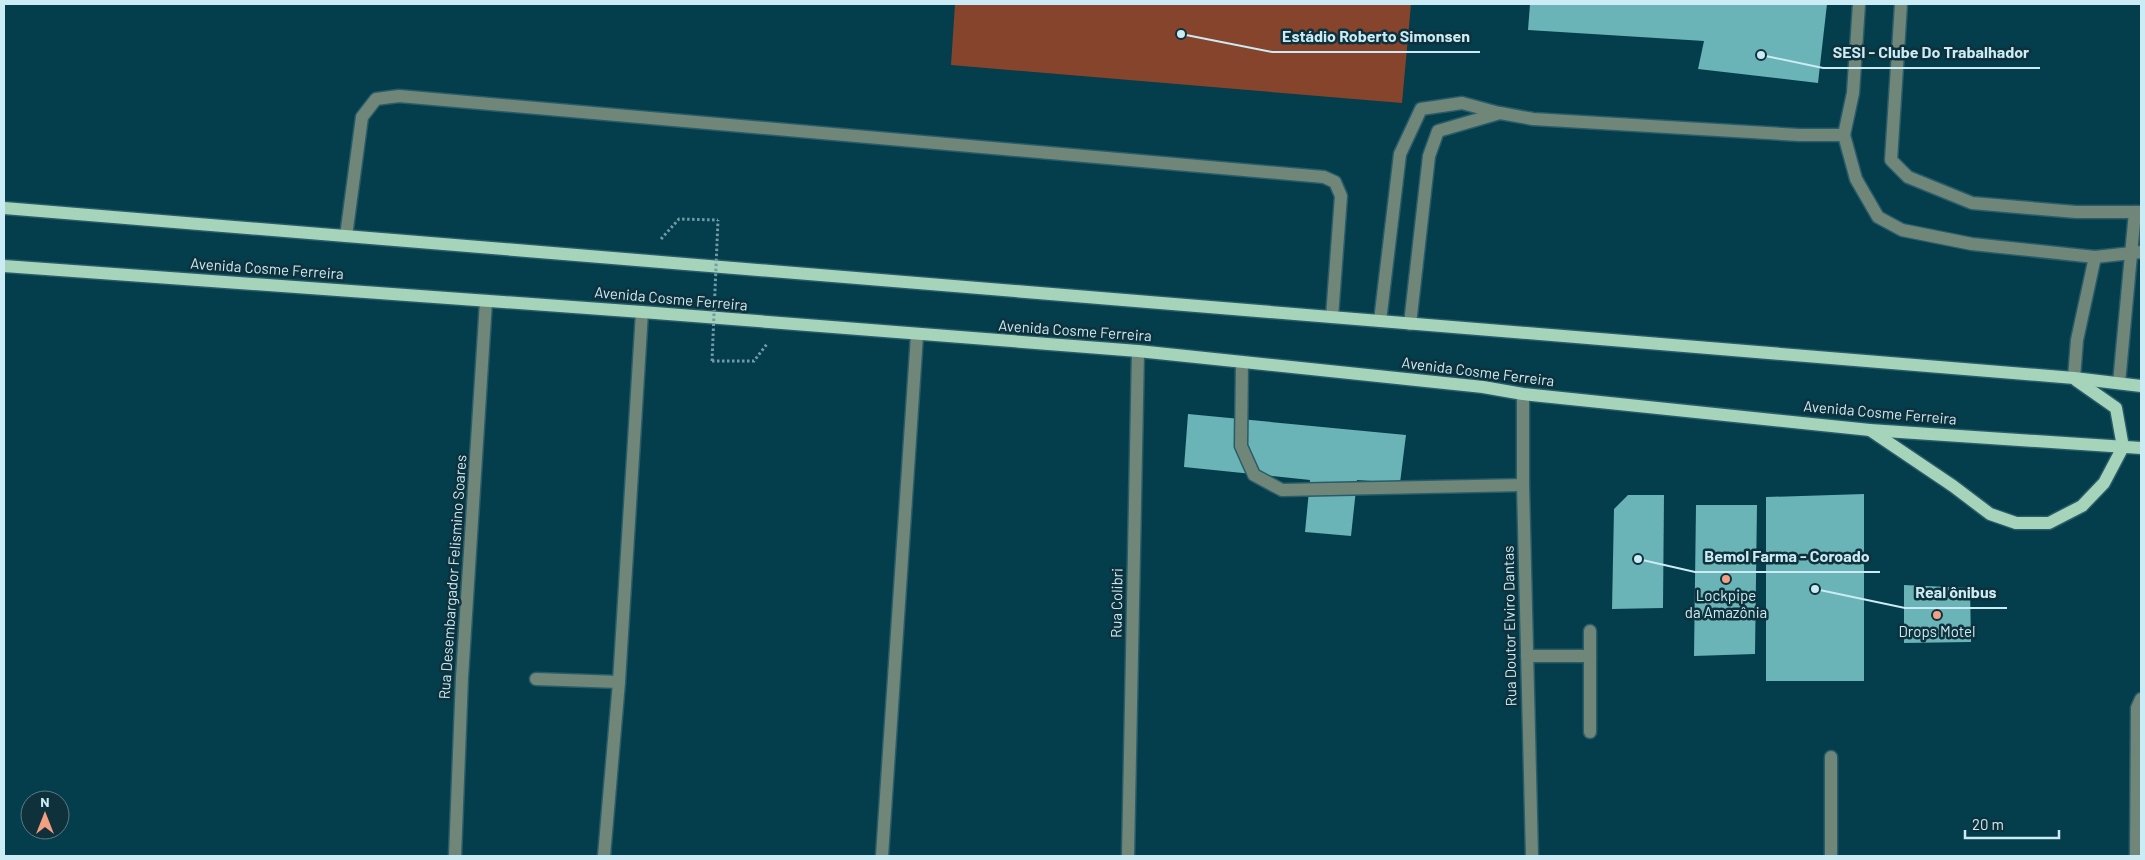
<svg xmlns="http://www.w3.org/2000/svg" width="2145" height="860" viewBox="0 0 2145 860" font-family="Barlow,sans-serif">
<style>
.green{fill:#86442d}
.building{fill:#6ab3b6}
.lines{fill:none;stroke-linecap:round;stroke-linejoin:round}
.minor-casing{stroke:#285c6a;stroke-width:15}
.major-casing{stroke:#285c6a;stroke-width:15}
.path{stroke:#709ba7;stroke-width:3;stroke-dasharray:2.5 2.5;stroke-linecap:butt}
.minor{stroke:#6f8679;stroke-width:12}
.major{stroke:#a5d4ba;stroke-width:12}
.path-bridge{stroke:#709ba7;stroke-width:3;stroke-dasharray:2.5 2.5;stroke-linecap:butt}
.poi-dot{fill:#f39f82;stroke:#0e313c;stroke-width:2}
.labels{text-anchor:middle;stroke-width:5;stroke-linejoin:round;paint-order:stroke}
.street-label{font-size:15px;fill:#cbebf5;stroke:#0e313c}
.poi-label{font-size:15px;fill:#cbebf5;stroke:#0e313c}
.leader{fill:none;stroke:#cbebf5;stroke-width:2}
.callout-dot{fill:#cbebf5;stroke:#0e313c;stroke-width:2}
.callout-label{font-size:16px;text-anchor:middle;font-weight:bold;fill:#cbebf5;stroke:#0e313c;stroke-width:5;stroke-linejoin:round;paint-order:stroke}
</style>
<rect width="100%" height="100%" fill="#043d4b"/>
<path class="green" d="M955,4H1411L1402,103L951,65Z"/>
<g class="building">
<path d="M1530,4H1827L1818,83L1698,69L1704,41L1528,30Z"/>
<path d="M1188,414L1406,435L1400,483L1357,480L1351,536L1305,532L1310,480L1184,467Z"/>
<path d="M1864,494V681H1766V497Z"/>
<path d="M1628,495H1664L1663,608L1612,609L1614,509Z"/>
<path d="M1696,505H1757L1755,654L1694,656Z"/>
<path d="M1904,585L1970,588L1971,642L1904,643Z"/>
</g>
<g class="lines">
<defs>
<g id="minor">
<path d="M1901,4L1891,160L1908,177L1972,203L2076,212H2141"/>
<path d="M1844,135L1856,179L1878,217L1902,230L1972,244L2095,257L2141,252"/>
<path d="M346,236L362,117L376,99L399,96L1324,177L1335,182L1341,196L1332,317"/>
<path d="M1380,321L1400,154L1421,109L1462,103L1499,113"/>
<path d="M1410,324L1429,156L1438,131L1500,113L1533,119L1799,135H1844L1853,93L1859,4"/>
<path d="M1242,362L1241,446L1254,475L1282,490L1523,485"/>
<path d="M2074,378L2077,340L2095,257"/>
<path d="M2119,383L2135,212"/>
<path d="M1523,394V485L1532,856"/>
<path d="M1527,656H1590V631"/>
<path d="M1590,656V732"/>
<path d="M536,679L619,682"/>
<path d="M1831,757V856"/>
<path d="M455,856L462,677L486,301"/>
<path d="M604,856L619,682L642,312"/>
<path d="M882,856L917,335"/>
<path d="M1128,856L1138,351"/>
<path d="M2136,856L2137,708L2141,699"/>
</g>
<g id="major">
<path d="M4,208L2074,378L2141,386"/>
<path d="M4,266L642,312L1138,351L1483,387L1523,394L1870,430L2141,448"/>
<path d="M1870,430L1953,486L1990,514L2016,523H2049L2082,506L2104,483L2123,447L2116,408L2076,380"/>
</g>
</defs>
<use href="#minor" class="minor-casing"/>
<use href="#major" class="major-casing"/>
<g class="path">
<path d="M661,239L679,219L718,220"/>
<path d="M712,361H754L767,344"/>
</g>
<use href="#minor" class="minor"/>
<use href="#major" class="major"/>
<path class="path-bridge" d="M712,361L718,220"/>
</g>
<g class="poi-dot">
<circle cx="1726" cy="579" r="5"/>
<circle cx="1937" cy="615" r="5"/>
</g>
<g class="labels">
<g class="street-label">
<text transform="translate(267 269) rotate(4)" y="5">Avenida Cosme Ferreira</text>
<text transform="translate(671 299) rotate(5)" y="5">Avenida Cosme Ferreira</text>
<text transform="translate(1075 331) rotate(4)" y="5">Avenida Cosme Ferreira</text>
<text transform="translate(1478 372) rotate(7)" y="5">Avenida Cosme Ferreira</text>
<text transform="translate(1880 413) rotate(5)" y="5">Avenida Cosme Ferreira</text>
<text transform="translate(453 577) rotate(-86)" y="5">Rua Desembargador Felismino Soares</text>
<text transform="translate(1117 603) rotate(-89)" y="5">Rua Colibri</text>
<text transform="translate(1510 626) rotate(-91)" y="5">Rua Doutor Elviro Dantas</text>
</g>
<g class="poi-label">
<text x="1726" y="601">Lockpipe<tspan x="1726" dy="17">da Amazônia</tspan></text>
<text x="1937" y="637">Drops Motel</text>
</g>
</g>
<path class="leader" d="M1181 34L1272 52H1480M1761 55L1823 68H2040M1638 559L1695 572H1880M1815 589L1905 608H2007"/>
<g class="callout-dot">
<circle cx="1181" cy="34" r="5"/>
<circle cx="1761" cy="55" r="5"/>
<circle cx="1638" cy="559" r="5"/>
<circle cx="1815" cy="589" r="5"/>
</g>
<g class="callout-label">
<text x="1376" y="42">Estádio Roberto Simonsen</text>
<text x="1931" y="58">SESI - Clube Do Trabalhador</text>
<text x="1787" y="562">Bemol Farma - Coroado</text>
<text x="1956" y="598">Real ônibus</text>
</g>
<rect width="2145" height="860" fill="none" stroke="#cbebf5" stroke-width="10"/>
<g transform="translate(45 815)"><circle r="24" fill="#0e313c" stroke="#5a7b86"/>
<path d="M0-4L9 19L0 12L-9 19Z" fill="#f39f82"/>
<text y="-8" font-size="14" font-weight="bold" text-anchor="middle" fill="#cbebf5">N</text>
</g>
<path d="M1965 830v8h94v-8" fill="none" stroke="#cbebf5" stroke-width="2.5"/>
<text x="1972" y="830" font-size="15" fill="#cbebf5" stroke="#0e313c" stroke-width="4" paint-order="stroke">20 m</text>
</svg>
